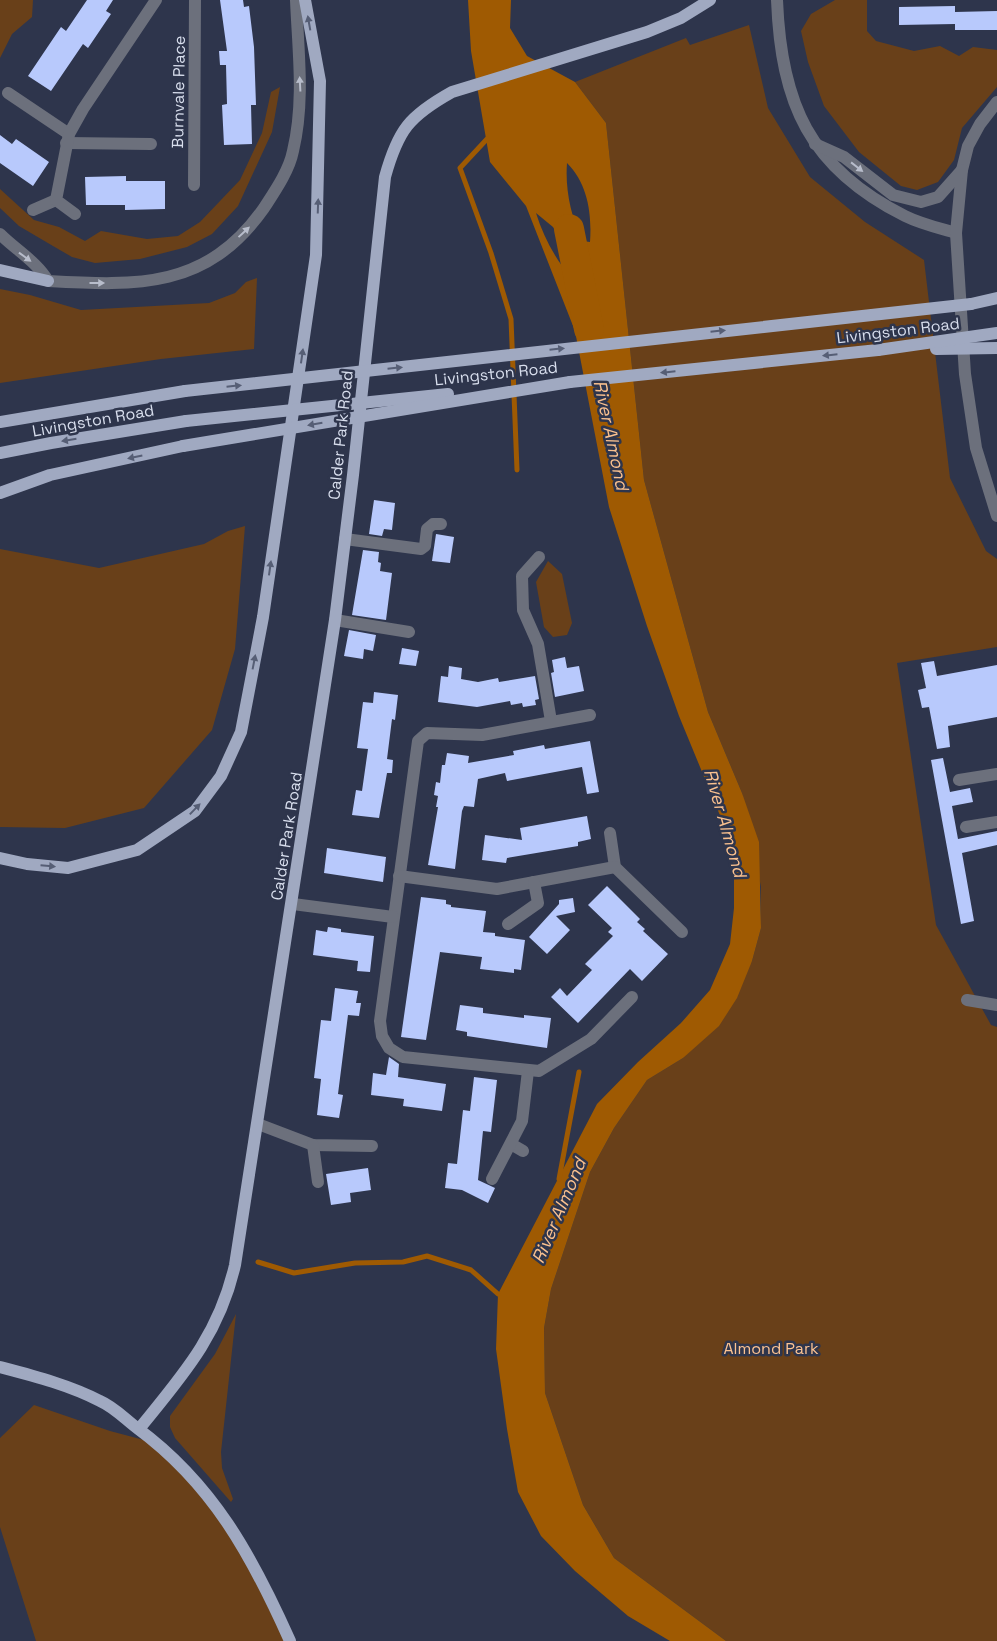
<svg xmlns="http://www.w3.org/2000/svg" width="997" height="1641" viewBox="0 0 997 1641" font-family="'Space Grotesk',sans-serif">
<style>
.green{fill:#694019}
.water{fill:#9f5a02;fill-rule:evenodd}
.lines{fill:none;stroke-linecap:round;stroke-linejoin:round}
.stream{stroke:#9f5a02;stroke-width:5}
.river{stroke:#9f5a02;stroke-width:30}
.building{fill:#b8c9fc}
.minor{stroke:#6c707c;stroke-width:12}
.major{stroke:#a0a9c1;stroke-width:12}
.major-bridge{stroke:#a0a9c1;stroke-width:12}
.oneway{fill:#565e75}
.oneway2{fill:#b8bdcb}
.labels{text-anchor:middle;stroke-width:5;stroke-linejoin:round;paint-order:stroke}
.street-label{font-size:16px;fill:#d8deed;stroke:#2e354c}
.park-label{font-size:16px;fill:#fcc392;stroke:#2e354c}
.water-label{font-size:18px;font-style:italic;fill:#fac18f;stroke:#2e354c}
</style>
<rect width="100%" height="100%" fill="#2e354c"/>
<g class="green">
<path d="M0,0H33L32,17L12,34L0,58Z"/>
<path d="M835,0H867V31L876,41L914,51L940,46L959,56L973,47L997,50V87L962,128L954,160L938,182L917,190L901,186L859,152L824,106L808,62L801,31L811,14Z"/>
<path d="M749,25L768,108L810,177L865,222L924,260L950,478L986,551L997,559V647L897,663L936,925L991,1025L997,1027V1641H726L614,1558L583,1505L545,1393L544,1328L551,1289L590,1172L614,1128L647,1080L683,1058L752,961L761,928V887L742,793L708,712L644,480L606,123L575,82L686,38L690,45Z"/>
<path d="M280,87L272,132L238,206L212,234L187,247L140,259L95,263L72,257L53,246L19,226L0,208V189L34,220L59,227L85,241L101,231L147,239L178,236L200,222L240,180L262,133L271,92Z"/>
<path d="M257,278L254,349L161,359L0,383V289L30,295L81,310L209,303L235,293L246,282Z"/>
<path d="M245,526L235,649L212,730L144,808L65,828L0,827V549L99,568L204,544L228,531Z"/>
<path d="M548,561L562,574L572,623L567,635L553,637L544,627L536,582Z"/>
<path d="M236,1314L221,1452L222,1468L233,1499L231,1502L175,1438L170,1427V1416L215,1354Z"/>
<path d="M34,1405L110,1431L159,1444L206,1491L290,1641H36L0,1527V1438Z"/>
</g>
<path class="water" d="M468,0H511L510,28L527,56L575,82L606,123L644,480L708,712L742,793L759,842L761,928L752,961L737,998L719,1026L683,1058L647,1080L614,1128L590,1172L551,1289L544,1328L545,1393L583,1505L614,1558L726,1641H670L628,1616L575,1571L541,1536L518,1492L507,1429L496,1349L498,1294L597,1104L638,1062L681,1023L710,990L730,944L734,908V866L726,830L679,716L647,626L609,507L575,331L526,206L490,162L471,51ZM567,163C588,184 592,214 590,242L582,241C571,216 565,190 567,163ZM536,213L553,227L591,296C564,275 546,245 536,213Z"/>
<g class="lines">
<g class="stream">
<path d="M487,139L460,168L491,253L511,319L517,470"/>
<path d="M559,1179L579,1072"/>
<path d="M258,1262L294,1273L355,1263L403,1262L427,1256L471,1270L498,1294"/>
</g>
<path class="river" d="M569,229L589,329"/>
</g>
<g class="building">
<path d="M87,0H113L106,11L111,14L88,48L83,44L51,91L28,76L61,27L66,31Z"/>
<path d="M220,0H243L244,7L249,6L254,47L256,105H251L252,144L224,145L222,105L227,104L226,65H220L219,51H227Z"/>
<path d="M955,6V24L899,25V7Z"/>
<path d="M997,11V30H955V12Z"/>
<path d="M0,135L12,144L16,139L49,162L33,186L0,163Z"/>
<path d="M126,176V181H165V209L125,210V205H86L85,177Z"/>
<path d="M374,500L395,503L392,530L384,529L382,536L369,534Z"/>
<path d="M436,534L454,537L450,563L432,561Z"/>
<path d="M363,550L379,552L378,562L381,563L380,571L392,573L386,620L352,615Z"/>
<path d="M349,630L376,635L373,651L364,649L363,659L344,656Z"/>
<path d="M402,648L419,651L416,666L399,664Z"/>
<path d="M565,657L567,668L579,666L584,691L555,697L551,673L554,672L552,660Z"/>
<path d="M934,661L937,676L997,665V717L948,726L950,747L937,749L929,707L922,708L918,690L926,688L921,663Z"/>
<path d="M449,666L462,668L461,679L478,682L498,678L499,682L535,676L539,699L535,700L536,705L523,707L522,703L511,705L510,701L477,707L438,702L441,676L448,677Z"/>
<path d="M374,692L398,695L395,720L392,719L387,759L393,760L392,773H387L379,818L352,815L356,790L362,791L368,749L357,748L363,702L373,703Z"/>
<path d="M590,741L599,792L587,794L582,767L507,781L505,773L478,779L474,807L464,806L462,811L455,869L428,865L438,807H436L438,796L434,795L436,782L440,783L442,765H445L447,753L469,756L468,763L514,755L513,751L544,745L545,749Z"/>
<path d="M943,758L950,792L970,788L973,802L952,806L958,839L997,831V845L962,853L974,921L961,924L931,760Z"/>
<path d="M587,816L591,839L578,842V846L507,858L506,863L482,860L485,835L522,840L520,828Z"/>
<path d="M327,848L386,857L383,882L324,873Z"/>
<path d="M607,886L640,919L637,922L645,929L643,931L668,954L642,981L630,969L578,1023L551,997L560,988L567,996L592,970L585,964L613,936L608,932L612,928L588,905Z"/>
<path d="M421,897L446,900V904L451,905V907L486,911L483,932L495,933V936L525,940L521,970L514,969V973L480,969L482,957L440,952L426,1040L401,1037Z"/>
<path d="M573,898L575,912L556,916L570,930L547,954L529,937L559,904V900Z"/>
<path d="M328,927L341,929V932L374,936L370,972L357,971L358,961L313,955L316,930L327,932Z"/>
<path d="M335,988L358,991L356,1003H361L359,1016L348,1015L338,1094L343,1095L339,1118L317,1115L321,1079L314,1078L321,1020L331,1021Z"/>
<path d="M460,1005L483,1008V1013L524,1018V1015L551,1018L547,1048L467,1036V1032L456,1030Z"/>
<path d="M389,1057L399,1064L398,1077L446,1084L442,1111L403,1106L404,1099L371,1095L373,1073L386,1075Z"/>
<path d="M474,1077L497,1080L491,1132L483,1131L478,1180L495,1188L488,1203L462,1190L445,1188L448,1163L457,1164L463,1110L470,1111Z"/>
<path d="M368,1168L371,1190L350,1193L351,1202L331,1205L326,1174Z"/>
</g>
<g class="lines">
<g class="minor">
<path d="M777,0C781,103 809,168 905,216C921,224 939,228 956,233"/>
<path d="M8,93L69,134"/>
<path d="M997,102L980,124L968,146L962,170L956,233L965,374L976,448L997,516"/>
<path d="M66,143L151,144"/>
<path d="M815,144L844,157L893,195L921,202L938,197L962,170"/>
<path d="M194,185L195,0"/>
<path d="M33,210L56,200"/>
<path d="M75,214L56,200L69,134L83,109L156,0"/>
<path d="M0,234C16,250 37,262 48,281C138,286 207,289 264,208C275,191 289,171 293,151C305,101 298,50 296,0"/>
<path d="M345,539L421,549L425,546L427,529L433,524H441"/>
<path d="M539,557L522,576L523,610L538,644L551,721"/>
<path d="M335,620L409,632"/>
<path d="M590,715L482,735L427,733L418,741L380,1021L382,1036L389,1048L403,1057L539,1071L591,1039L632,997"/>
<path d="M959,780L997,774"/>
<path d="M966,827L997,822"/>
<path d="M610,833L615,867L682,932"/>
<path d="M399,876L497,889L615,867"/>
<path d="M293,904L393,917"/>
<path d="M508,924L538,903L534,882"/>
<path d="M967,1000L997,1005"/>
<path d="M258,1124L313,1145L372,1146"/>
<path d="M511,1144L523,1151"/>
<path d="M313,1145L318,1182"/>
<path d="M492,1179L522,1121L528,1071"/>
</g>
<g class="major">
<path d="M0,270L48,281"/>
<path d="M971,304L997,298"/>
<path d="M570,382L878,350"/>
<path d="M0,422L185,391"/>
<path d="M0,453L51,443L186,421"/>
<path d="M0,493L50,475L183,446"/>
<path d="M0,858L27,864L68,868L137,850L195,811L221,776L241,732L263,617L316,255L320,81L305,0"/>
<path d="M0,1367C34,1376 69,1385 100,1401C114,1407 125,1419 137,1428C213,1484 252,1556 290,1641"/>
<path d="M139,1429C183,1375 219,1335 235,1265L335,620L353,475L385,177C398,130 409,116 452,92L647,32L681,18L710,0"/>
</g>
<g class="major-bridge">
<path d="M936,349L997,348"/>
<path d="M878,350L997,333"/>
<path d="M185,391L971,304"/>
<path d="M186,421L448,394"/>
<path d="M183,446L570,382"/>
</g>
</g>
<defs><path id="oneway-solid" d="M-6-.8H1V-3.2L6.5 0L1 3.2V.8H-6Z" transform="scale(1.25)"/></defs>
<g class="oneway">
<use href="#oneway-solid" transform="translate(309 23) rotate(-100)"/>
<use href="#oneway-solid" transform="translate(318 206) rotate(-88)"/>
<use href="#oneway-solid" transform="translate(718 331) rotate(-6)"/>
<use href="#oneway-solid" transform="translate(557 349) rotate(-6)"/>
<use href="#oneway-solid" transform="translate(830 355) rotate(174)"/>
<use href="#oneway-solid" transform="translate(302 356) rotate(-82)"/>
<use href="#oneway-solid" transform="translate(395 368) rotate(-6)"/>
<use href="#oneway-solid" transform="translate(668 372) rotate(174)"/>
<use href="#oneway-solid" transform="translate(234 386) rotate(-6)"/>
<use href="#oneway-solid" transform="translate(315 424) rotate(170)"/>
<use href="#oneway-solid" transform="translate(69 440) rotate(171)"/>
<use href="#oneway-solid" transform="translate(135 457) rotate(168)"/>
<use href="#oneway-solid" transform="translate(270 568) rotate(-82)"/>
<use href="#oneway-solid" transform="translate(254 662) rotate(-79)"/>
<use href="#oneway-solid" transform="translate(195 809) rotate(-46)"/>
<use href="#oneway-solid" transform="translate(48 866) rotate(5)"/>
</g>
<g class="oneway2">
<use href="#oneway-solid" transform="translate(300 84) rotate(-93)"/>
<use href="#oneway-solid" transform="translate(857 167) rotate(38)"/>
<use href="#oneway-solid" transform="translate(244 232) rotate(-43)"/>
<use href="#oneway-solid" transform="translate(25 257) rotate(36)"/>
<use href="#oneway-solid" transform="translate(97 283)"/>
</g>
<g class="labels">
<g class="street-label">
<text transform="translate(178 92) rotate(-89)" y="6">Burnvale Place</text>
<text transform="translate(898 330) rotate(-7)" y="6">Livingston Road</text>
<text transform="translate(496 373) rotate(-6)" y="6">Livingston Road</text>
<text transform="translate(93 420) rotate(-10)" y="6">Livingston Road</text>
<text transform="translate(340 435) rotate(-84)" y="6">Calder Park Road</text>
<text transform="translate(286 836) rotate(-81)" y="6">Calder Park Road</text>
</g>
<g class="park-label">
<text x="771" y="1354">Almond Park</text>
</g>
<g class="water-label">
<text transform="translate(611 435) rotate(78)" y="6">River Almond</text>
<text transform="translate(725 823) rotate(74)" y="6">River Almond</text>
<text transform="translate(559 1211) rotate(-67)" y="6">River Almond</text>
</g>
</g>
</svg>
